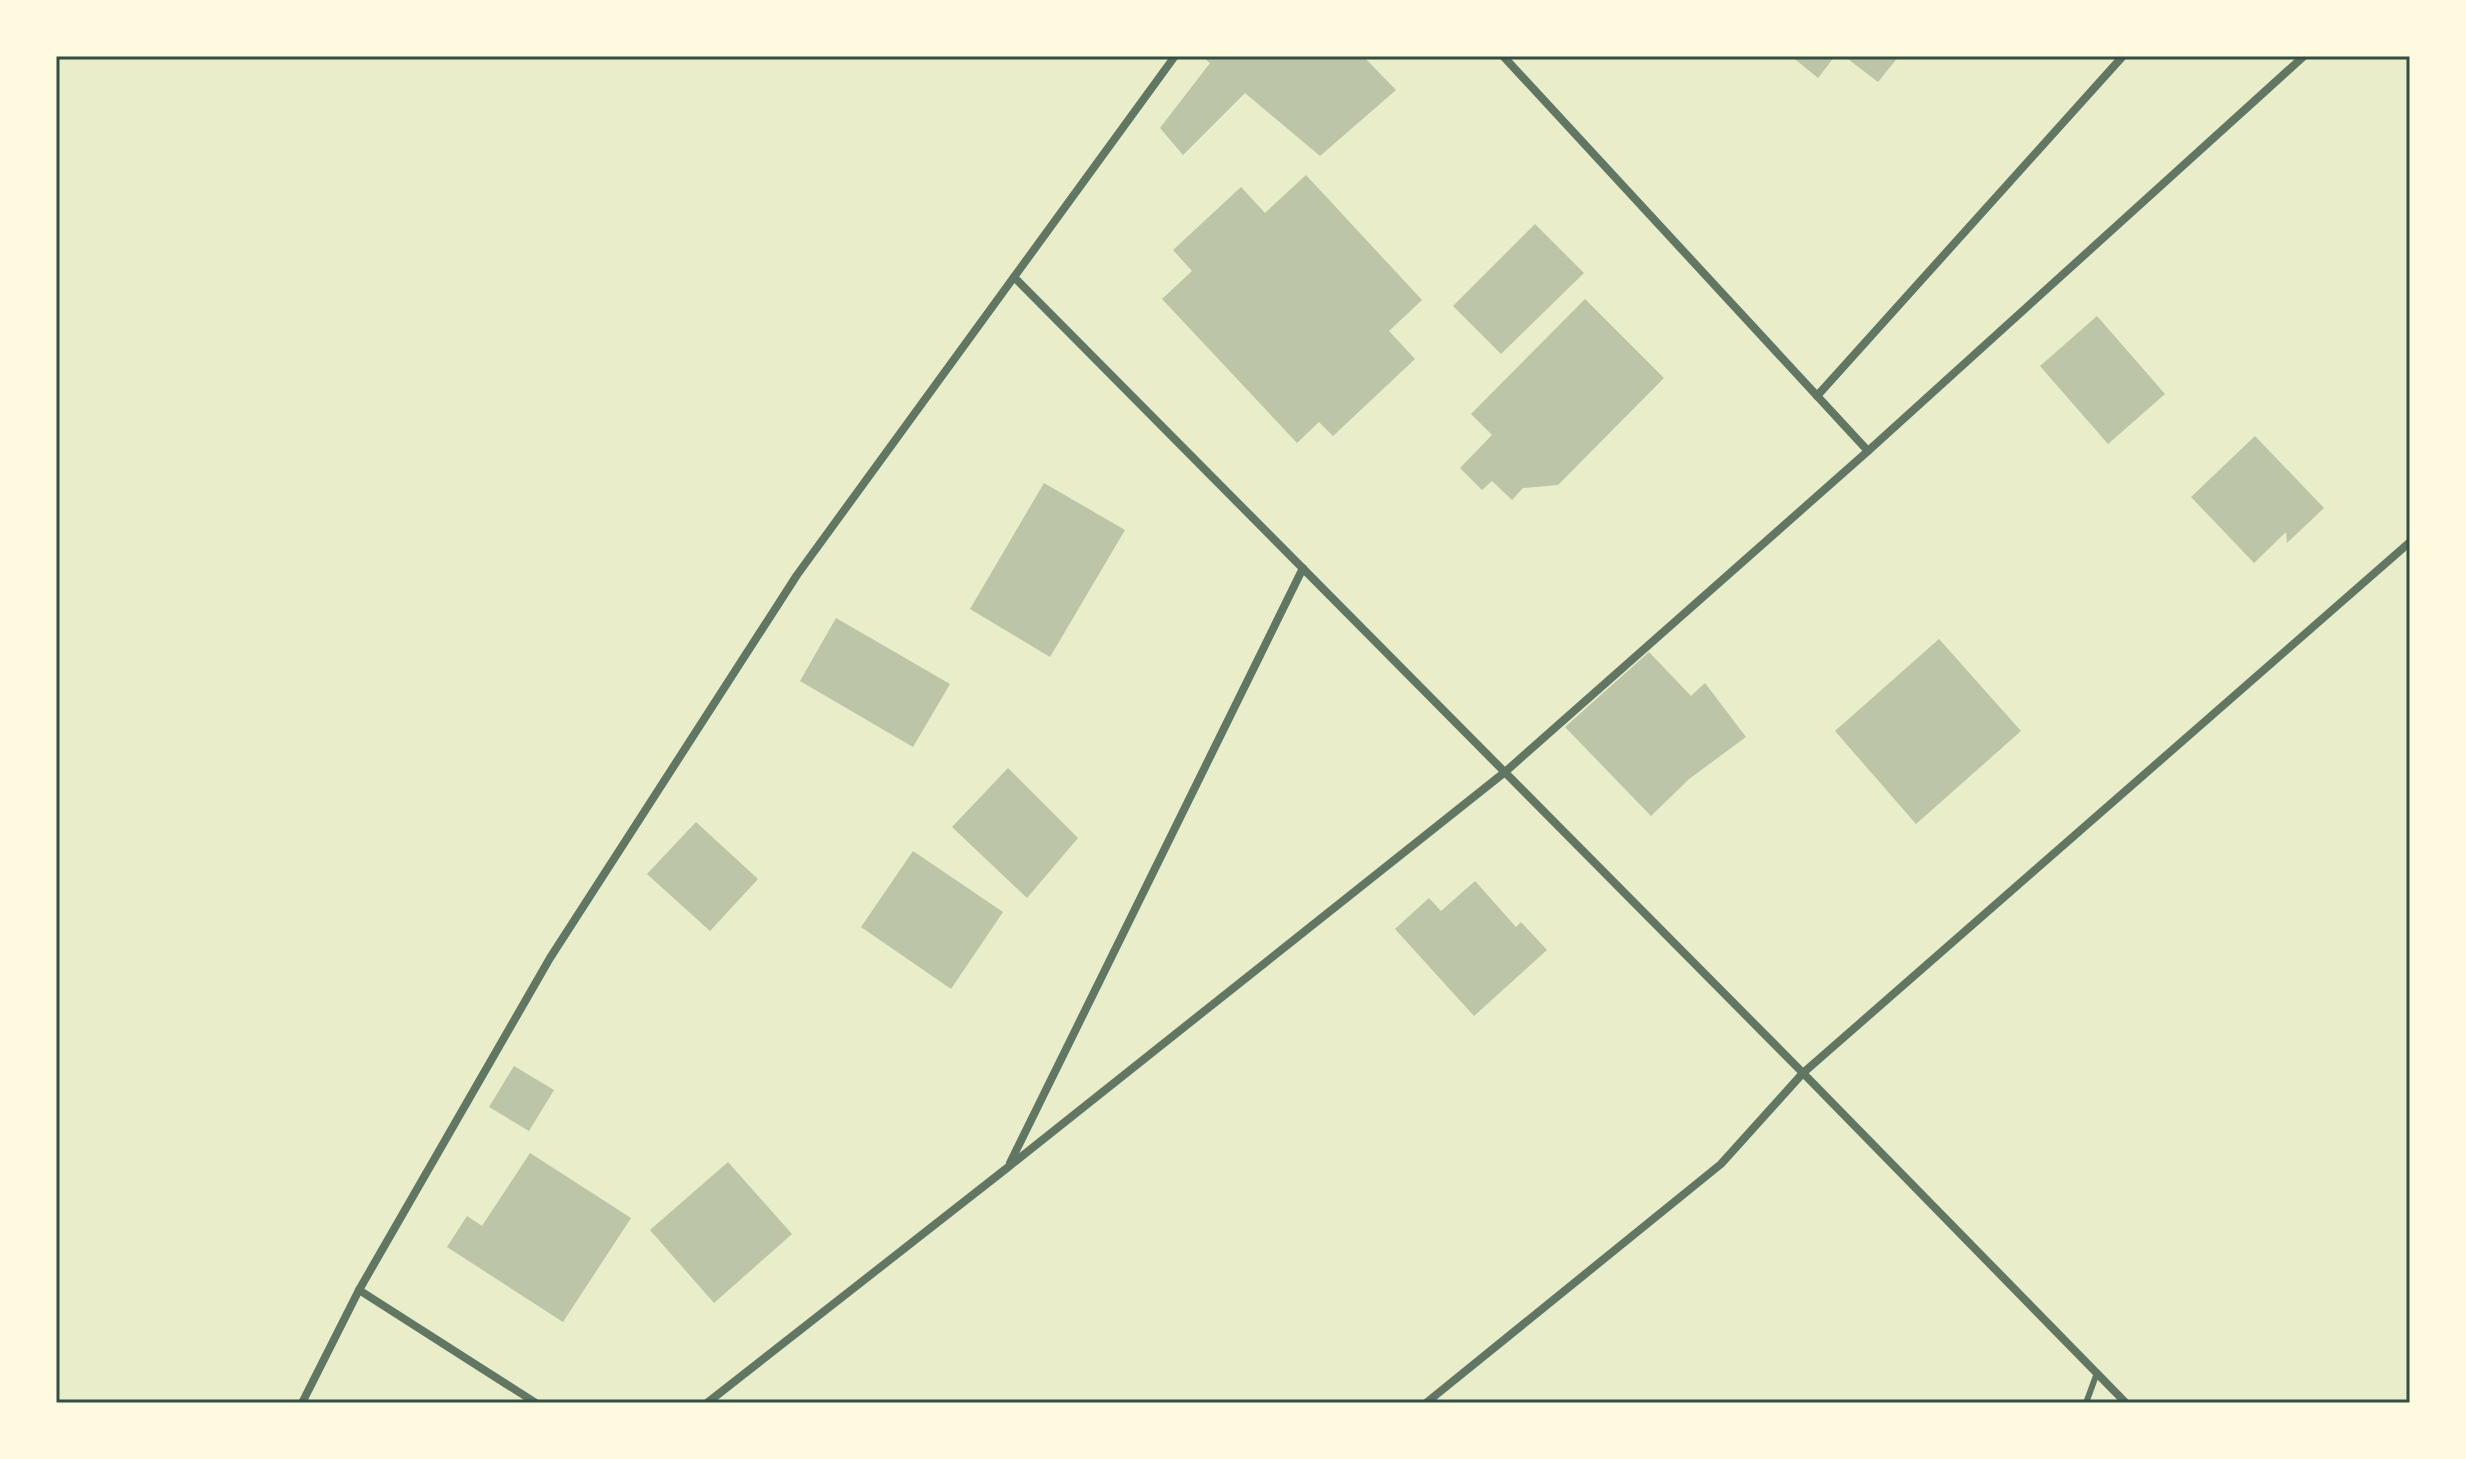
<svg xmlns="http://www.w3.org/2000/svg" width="2466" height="1459" viewBox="0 0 2466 1459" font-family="'Work Sans',sans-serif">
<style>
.building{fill:#bcc5a7}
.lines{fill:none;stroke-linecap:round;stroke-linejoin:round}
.service{stroke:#617663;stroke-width:6}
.minor{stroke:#617663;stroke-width:8}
.neatline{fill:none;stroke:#344e41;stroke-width:3}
</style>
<rect width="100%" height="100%" fill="#e9edc9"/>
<g class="building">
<path d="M1201,56H1363L1396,90L1320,156L1245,93L1183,155L1160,128L1210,63Z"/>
<path d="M1791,56H1835L1818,78Z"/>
<path d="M1844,56H1899L1878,82Z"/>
<path d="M1306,175L1422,300L1389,331L1415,359L1333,436L1319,422L1297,443L1162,299L1192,271L1173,250L1241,187L1265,213Z"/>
<path d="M1535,224L1584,273L1501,354L1453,306Z"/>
<path d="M1585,299L1664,378L1558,485L1523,488L1512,500L1492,481L1482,490L1460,468L1492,435L1471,414Z"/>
<path d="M2097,316L2165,394L2108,444L2040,366Z"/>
<path d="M2255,436L2324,508L2287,543L2286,532L2254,563L2191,497Z"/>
<path d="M1044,483L1125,530L1050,657L970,609Z"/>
<path d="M836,618L950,684L913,747L800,681Z"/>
<path d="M1939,639L2021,731L1916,824L1835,731Z"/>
<path d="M1649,652L1691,696L1705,683L1746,737L1689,779L1651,816L1565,727Z"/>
<path d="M1008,768L1078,838L1027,898L952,827Z"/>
<path d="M696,822L758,879L710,931L647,874Z"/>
<path d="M913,851L1003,912L951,989L861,927Z"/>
<path d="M1475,881L1516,927L1521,922L1547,950L1474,1016L1395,929L1429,898L1441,911Z"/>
<path d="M514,1066L554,1090L529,1131L489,1107Z"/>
<path d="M530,1153L631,1218L563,1322L447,1247L467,1216L482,1226Z"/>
<path d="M728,1162L792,1234L714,1303L650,1230Z"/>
</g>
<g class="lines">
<path class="service" d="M2086,1403L2097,1373"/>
<g class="minor">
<path d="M1503,56L1868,451"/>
<path d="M1014,277L1803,1073L2126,1403"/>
<path d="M1817,396L2123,56"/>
<path d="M1010,1163L1303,568"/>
<path d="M359,1290L536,1403"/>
<path d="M302,1403L359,1290L550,958L797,575L1175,56"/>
<path d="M707,1403L1007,1168L1505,772L1868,451L2304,56"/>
<path d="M1426,1403L1721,1164L1803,1073L2410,542"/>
</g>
</g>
<rect width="2466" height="1459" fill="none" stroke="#fefae0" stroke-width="116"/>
<rect x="58" y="58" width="2350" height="1343" class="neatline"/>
</svg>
